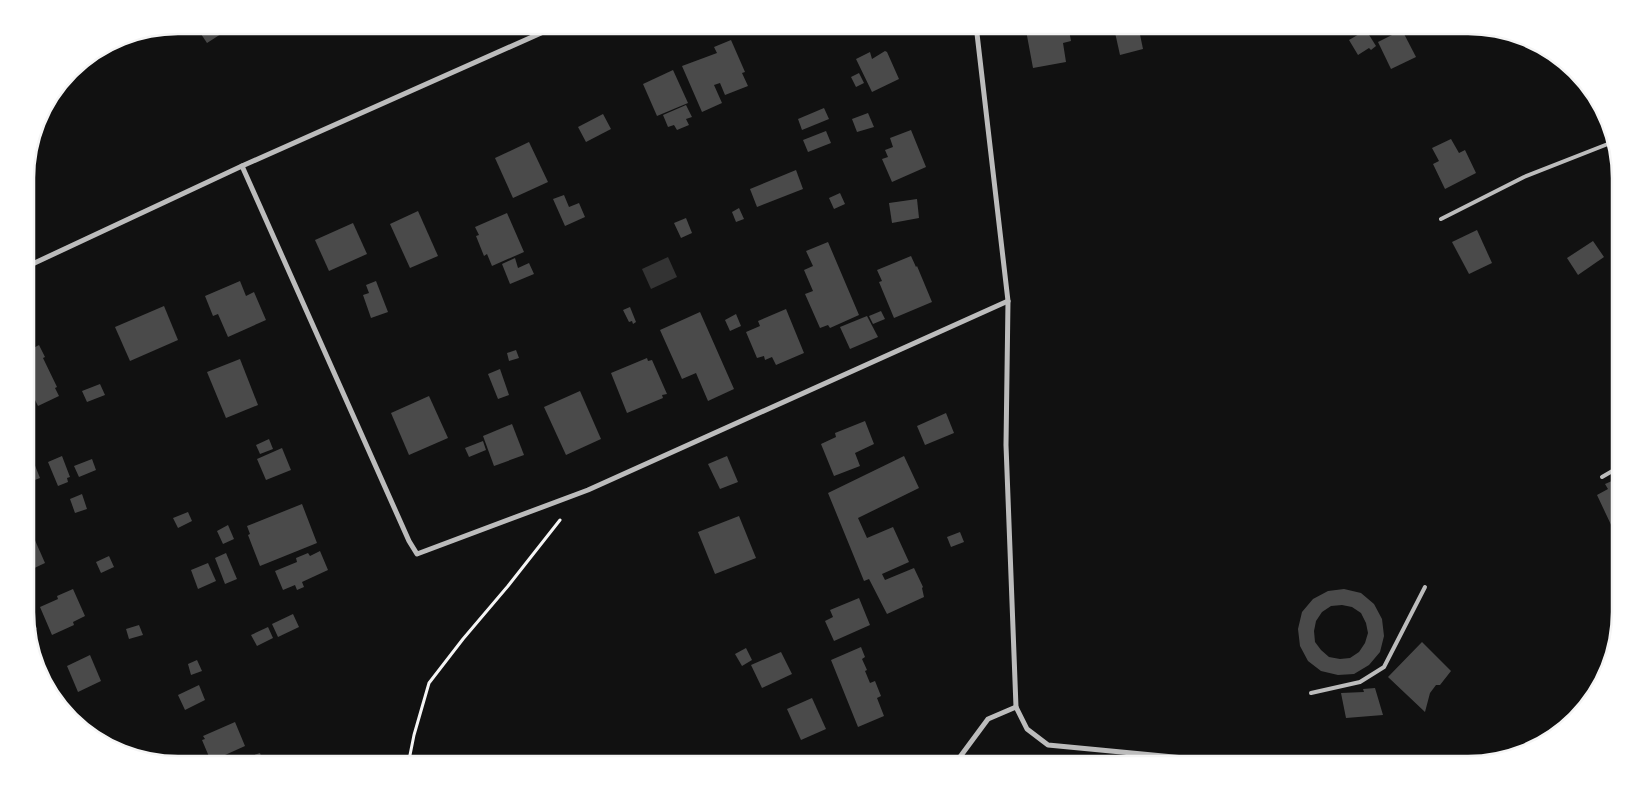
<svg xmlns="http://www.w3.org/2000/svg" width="1646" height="790" viewBox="0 0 1646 790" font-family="Lato,sans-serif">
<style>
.water{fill:#333}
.building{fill:#4a4a4a;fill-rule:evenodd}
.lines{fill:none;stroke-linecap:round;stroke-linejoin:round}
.path{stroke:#f5f5f5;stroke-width:3}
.service{stroke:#bcbcbc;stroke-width:4}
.minor{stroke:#bcbcbc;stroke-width:5}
.rim{fill:none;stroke:#f5f5f5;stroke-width:2.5}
</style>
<rect width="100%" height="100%" fill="#111"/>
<path class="water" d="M668,257L677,277L651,289L642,269Z"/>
<g class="building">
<path d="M195,25H235L207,43Z"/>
<path d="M1025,25H1068L1071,41L1063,43L1066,62L1033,68Z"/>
<path d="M1127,25H1138L1143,49L1120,55L1114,28Z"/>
<path d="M1366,30L1376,46L1371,50L1369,48L1358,55L1349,40Z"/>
<path d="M1402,30L1416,57L1391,69L1378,42Z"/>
<path d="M731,40L745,72L742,73L748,86L725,95L720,83L714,85L722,103L702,112L682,66L717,53L714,47Z"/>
<path d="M885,51L887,52L899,79L872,92L856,59L870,52L872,59Z"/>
<path d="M673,70L688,103L657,116L643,84Z"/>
<path d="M859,73L864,83L856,87L851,77Z"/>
<path d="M686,105L692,117L686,119L689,125L677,130L674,125L668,127L663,115Z"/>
<path d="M824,108L829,119L802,130L798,119Z"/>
<path d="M868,113L874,127L857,132L852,119Z"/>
<path d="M603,114L611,129L586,142L578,127Z"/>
<path d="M911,130L926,167L892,182L882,159L888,157L885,150L893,147L890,138Z"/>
<path d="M826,131L831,143L808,152L803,140Z"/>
<path d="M1451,139L1459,153L1465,150L1476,173L1445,189L1433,164L1439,161L1432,148Z"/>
<path d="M529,142L548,182L513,198L495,158Z"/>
<path d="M796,170L803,189L757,207L750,189Z"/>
<path d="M840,193L845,204L834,209L829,198Z"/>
<path d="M564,195L569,207L579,203L585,217L565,226L553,199Z"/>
<path d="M917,199L919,218L892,223L889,203Z"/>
<path d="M739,208L744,219L736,222L732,212Z"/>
<path d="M418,211L438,256L410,268L390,224Z"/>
<path d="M507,213L524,252L492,266L487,254L484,256L476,236L479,235L475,227Z"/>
<path d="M686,218L692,233L681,238L674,223Z"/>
<path d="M353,223L367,254L329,271L315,240Z"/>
<path d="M1477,230L1492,263L1469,274L1452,242Z"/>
<path d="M1593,241L1604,257L1578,275L1567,258Z"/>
<path d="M828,242L859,315L830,328L828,325L820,328L805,294L813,291L804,270L813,266L806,251Z"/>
<path d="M911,256L916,267L917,266L932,302L894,318L879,282L882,281L877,270Z"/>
<path d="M515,258L518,268L529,263L534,274L510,284L502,264Z"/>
<path d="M240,281L246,296L254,292L266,320L228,337L218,314L213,316L205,296Z"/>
<path d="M376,281L388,312L371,318L363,295L369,293L366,285Z"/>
<path d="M164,306L178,340L130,361L115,327Z"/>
<path d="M630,307L636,322L633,324L632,321L629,322L623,310Z"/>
<path d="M786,309L804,353L776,365L772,357L765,360L764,356L757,358L746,332L760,326L758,321Z"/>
<path d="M881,311L885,319L873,324L869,316Z"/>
<path d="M700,312L734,389L708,401L696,373L682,379L660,330Z"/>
<path d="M736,314L741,326L730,331L725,320Z"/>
<path d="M867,316L878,337L850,349L840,327Z"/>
<path d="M39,345L45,357L43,358L57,387L55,388L59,396L38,406L34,398L32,399L26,386V352Z"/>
<path d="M516,350L519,358L509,361L507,353Z"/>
<path d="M647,358L648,361L652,360L667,394L662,395L663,398L627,413L611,373Z"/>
<path d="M240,359L258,405L226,418L207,372Z"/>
<path d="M500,369L509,395L498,399L488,374Z"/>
<path d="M100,384L105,395L87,402L82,391Z"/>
<path d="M580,391L601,439L566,455L544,407Z"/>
<path d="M429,396L448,438L409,455L391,413Z"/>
<path d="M946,413L954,433L925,445L917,426Z"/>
<path d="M865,421L874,444L855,453L860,466L834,476L821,444L836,437L835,433Z"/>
<path d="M512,424L524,455L494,466L483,436Z"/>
<path d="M269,439L273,449L260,454L256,445Z"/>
<path d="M483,441L486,450L469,457L465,448Z"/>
<path d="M28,448L40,478L27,483L34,502L26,505V450Z"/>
<path d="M282,448L291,470L266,480L257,459Z"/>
<path d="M62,456L70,477L67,478L68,482L58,486L48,462Z"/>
<path d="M727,456L738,482L720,489L708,464Z"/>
<path d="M904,456L919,488L858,518L867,538L893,527L909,562L882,574L885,580L914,568L923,587L922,588L924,597L887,614L869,579L864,581L828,493Z"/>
<path d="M92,459L96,470L79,477L74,466Z"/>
<path d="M1621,477V525L1613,529L1597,495L1608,489L1605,484Z"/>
<path d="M82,494L87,509L75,513L70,499Z"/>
<path d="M302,504L317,543L260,566L248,535L250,534L247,526Z"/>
<path d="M188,512L192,521L178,528L173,518Z"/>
<path d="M739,516L756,558L715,574L698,532Z"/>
<path d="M228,525L234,539L223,544L217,531Z"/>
<path d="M960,532L964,542L951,547L947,537Z"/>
<path d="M34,538L45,563L26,572V541Z"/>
<path d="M320,551L328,570L302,582L304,587L297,590L295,585L283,590L275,571L297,562L296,558L308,553L310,556Z"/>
<path d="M226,553L237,579L225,584L215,558Z"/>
<path d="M109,556L114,567L101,573L96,562Z"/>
<path d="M208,563L216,581L198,589L191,570Z"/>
<path d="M73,589L85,616L73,622L74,625L52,635L40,607L58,599L57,596Z"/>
<path d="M1344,589L1361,593L1374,604L1382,619L1384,636L1380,652L1369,665L1354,674L1338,675L1321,671L1308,661L1300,646L1298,629L1302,612L1313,599L1328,591ZM1342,605L1352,607L1361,613L1366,623L1368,633L1365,643L1359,652L1350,658L1340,659L1329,657L1321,650L1315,642L1314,631L1316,621L1322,612L1331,606Z"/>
<path d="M859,598L870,625L834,641L825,621L833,617L830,610Z"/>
<path d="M293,614L299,627L278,637L272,624Z"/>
<path d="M31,615L37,629L27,633L26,617Z"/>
<path d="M139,625L143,635L129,639L126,629Z"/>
<path d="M268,627L273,638L257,646L251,635Z"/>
<path d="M1422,642L1451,671L1440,685H1436L1430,693L1425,712L1388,677Z"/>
<path d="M861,647L865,657L862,659L867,670L865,671L870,683L875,681L881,696L877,698L884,716L858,727L831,660Z"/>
<path d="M746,648L752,660L742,666L735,654Z"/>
<path d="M781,652L792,674L762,688L751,665Z"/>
<path d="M90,655L101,681L78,692L67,666Z"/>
<path d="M197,660L202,671L191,675L188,664Z"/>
<path d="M199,685L205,700L185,710L178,695Z"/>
<path d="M1375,688L1383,715L1346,718L1341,693L1364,692L1363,689Z"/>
<path d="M812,698L826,729L801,740L787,709Z"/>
<path d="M235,722L245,746L214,760L213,758L210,759L202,740L205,739L203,736Z"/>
<path d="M260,753L264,765H241L240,760Z"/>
</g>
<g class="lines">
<path class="path" d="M408,765L414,735L429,683L463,639L508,586L560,520"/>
<g class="service">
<path d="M1441,219L1524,177L1613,142"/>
<path d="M1602,477L1621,466"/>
<path d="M1311,693L1360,682L1384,667L1425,587"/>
</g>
<g class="minor">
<path d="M976,25L1008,301L1006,445L1016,707L1027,729L1048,745L1205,760L1223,765"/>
<path d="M242,166L409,541L417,554L588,490L1008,301"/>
<path d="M26,267L242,166L559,25"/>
<path d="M954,765L988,719L1016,707"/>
</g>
</g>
<path d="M0 0H1646V790H0ZM178 34H1468A144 144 0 0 1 1612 178V612A144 144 0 0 1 1468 756H178A144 144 0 0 1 34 612V178A144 144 0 0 1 178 34Z" fill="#fff" fill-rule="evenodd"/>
<path class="rim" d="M178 34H1468A144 144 0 0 1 1612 178V612A144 144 0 0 1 1468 756H178A144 144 0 0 1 34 612V178A144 144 0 0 1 178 34Z"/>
</svg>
